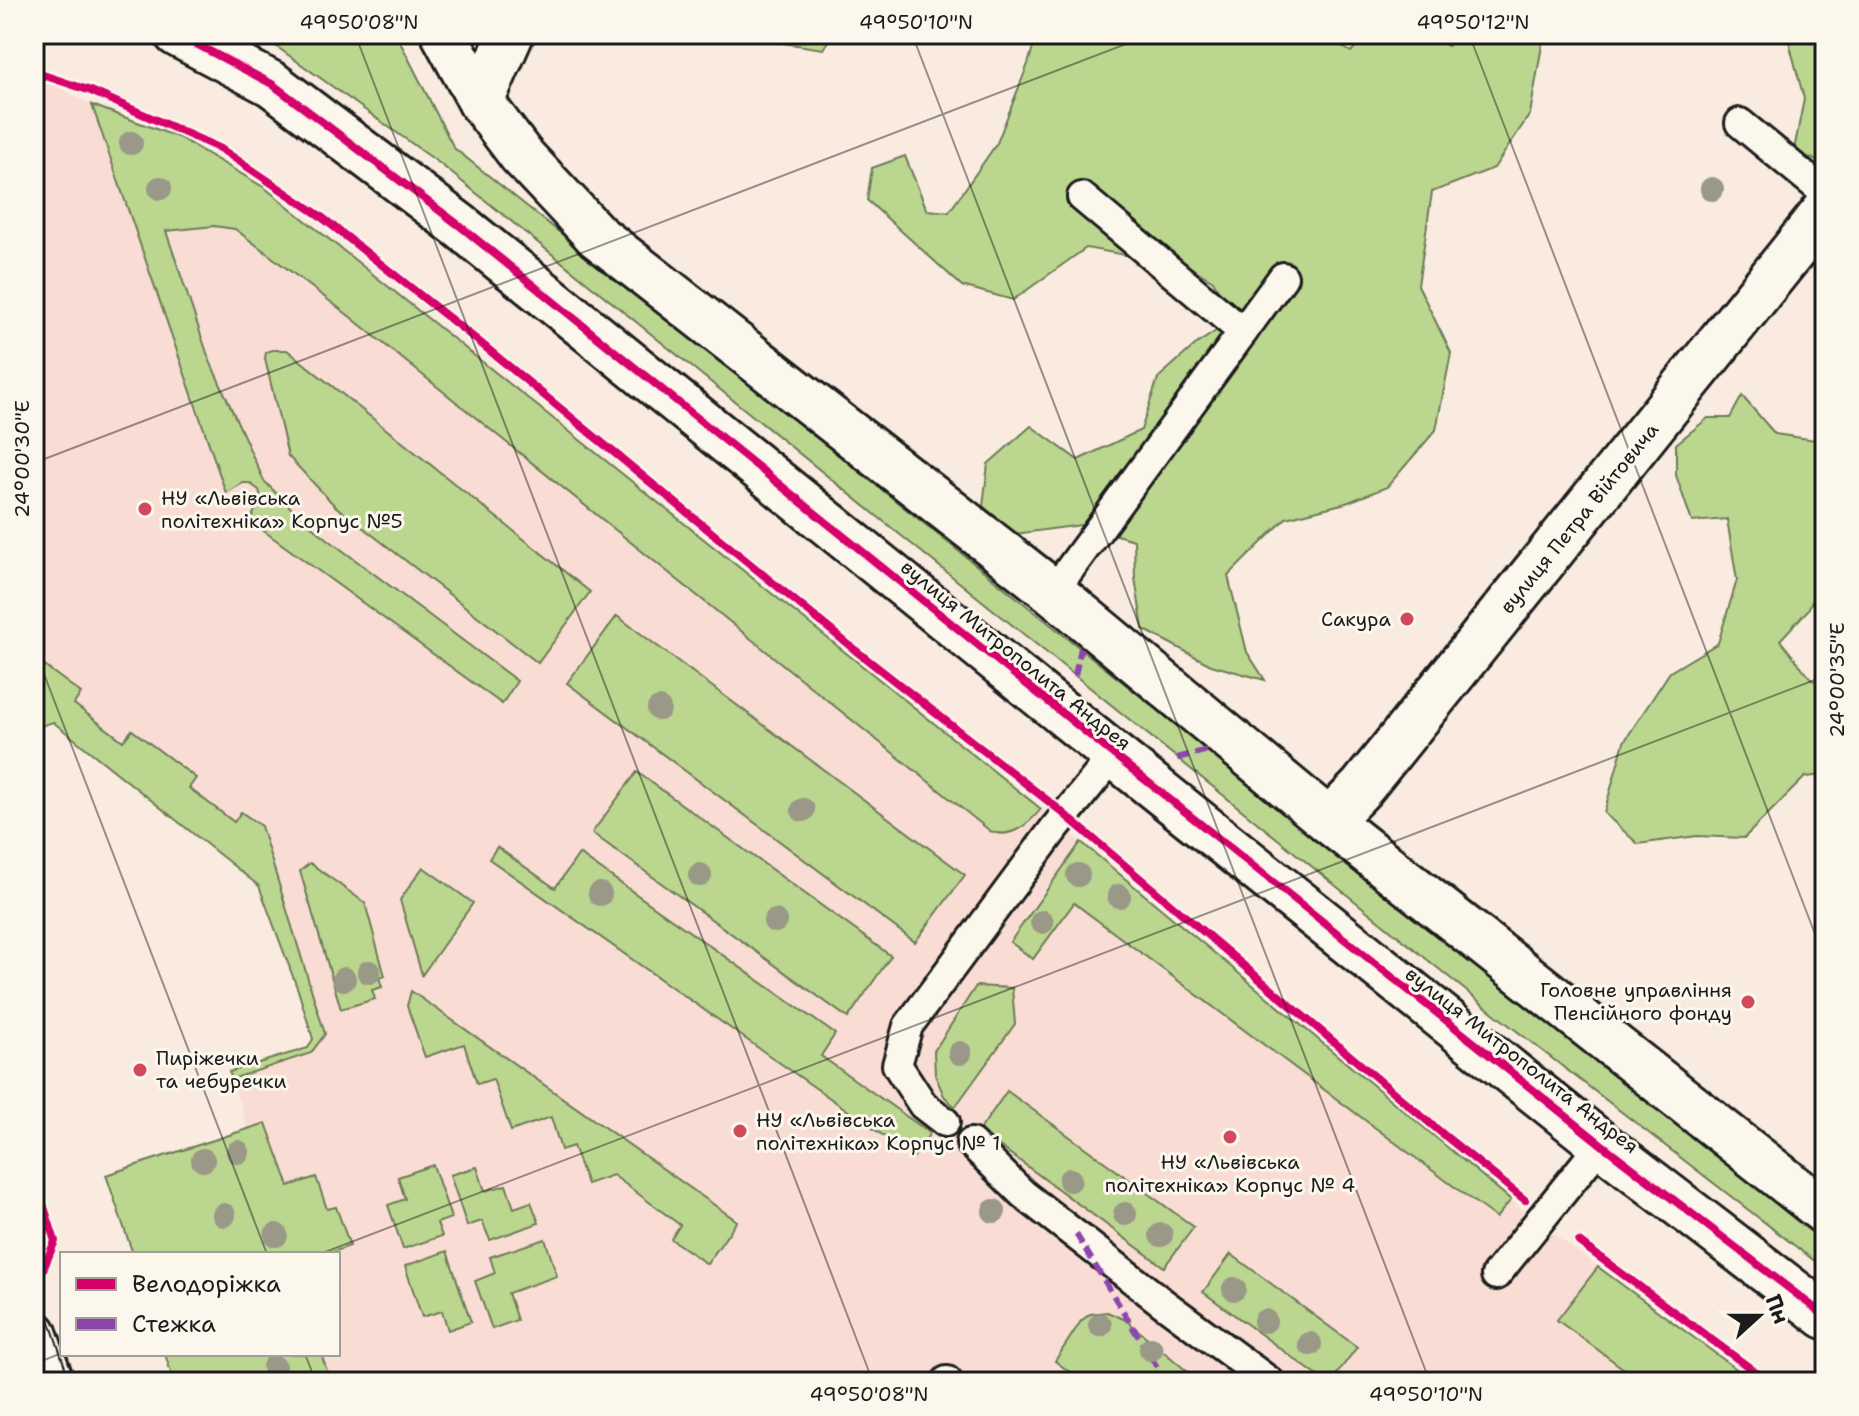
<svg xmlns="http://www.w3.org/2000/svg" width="1859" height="1416" viewBox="0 0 1859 1416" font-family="'Shantell Sans',sans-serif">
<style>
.built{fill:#f9ddd4}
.green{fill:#bbd78f;stroke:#6c7a56;stroke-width:2}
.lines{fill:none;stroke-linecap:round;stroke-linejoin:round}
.service-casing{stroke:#1c1c1c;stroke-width:34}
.minor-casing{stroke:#1c1c1c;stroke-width:50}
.tertiary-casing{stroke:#1c1c1c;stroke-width:50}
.secondary-casing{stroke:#1c1c1c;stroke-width:50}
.service{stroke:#fbf7ec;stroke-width:28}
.minor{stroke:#fbf7ec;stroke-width:44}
.tertiary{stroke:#fbf7ec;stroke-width:44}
.secondary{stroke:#fbf7ec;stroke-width:44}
.tram{stroke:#1c1c1c;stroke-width:2}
.quiet{stroke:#8e44ad;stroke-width:6;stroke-dasharray:12 6;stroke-linecap:butt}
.cycleway-casing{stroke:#fbf7ec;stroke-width:13}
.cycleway{stroke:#d6006c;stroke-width:8}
.tree{fill:#9a9887}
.ticks{fill:none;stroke:#1c1c1c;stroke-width:2;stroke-opacity:0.45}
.poi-dot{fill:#d1495b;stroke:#fbf7ec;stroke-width:3}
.labels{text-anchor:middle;stroke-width:6;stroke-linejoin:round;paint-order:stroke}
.poi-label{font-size:20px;fill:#1c1c1c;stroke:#fbf7ec;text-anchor:start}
.street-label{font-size:20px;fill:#1c1c1c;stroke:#fbf7ec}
.neatline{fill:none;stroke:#1c1c1c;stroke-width:3}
.ticks-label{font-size:20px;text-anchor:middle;fill:#1c1c1c}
</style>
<rect width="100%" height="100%" fill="#faebe1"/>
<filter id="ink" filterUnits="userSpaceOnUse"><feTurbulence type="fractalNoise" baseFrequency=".0125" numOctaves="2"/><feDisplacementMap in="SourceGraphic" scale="16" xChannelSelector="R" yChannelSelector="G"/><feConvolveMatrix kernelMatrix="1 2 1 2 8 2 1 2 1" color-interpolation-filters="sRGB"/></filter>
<g filter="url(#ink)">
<path class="built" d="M34,80L58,87L92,105L180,138L265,188L1051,817L1539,1223L1754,1382H174L165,1354H338V1254H133L106,1175L248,1129L229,1072L308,1048L313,1039L298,990L259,886L53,722L34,728Z"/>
<g class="green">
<path d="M259,34H396L454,148L1513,994L1825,1237V1269L1496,1015L439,163Z"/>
<path d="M763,34H833L823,49L764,40Z"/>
<path d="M1037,34H1321L1351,52L1366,34H1421L1448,46L1453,34H1544L1530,114L1494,168L1432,192L1418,285L1451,353L1436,430L1387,487L1346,503L1286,518L1228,576L1247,652L1265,680L1211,665L1143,629L1135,578L1134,540L1081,525L1015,534L983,506L988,464L1031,426L1078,460L1141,430L1158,378L1195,345L1234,319L1213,281L1188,266L1086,248L1013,300L962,286L867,200L872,168L905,156L927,210L949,212L997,143L1028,64Z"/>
<path d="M1787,34H1825V165L1794,150L1804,99Z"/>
<path d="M92,105L180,138L265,188L1041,809C1029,824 1010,840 990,831L348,315L235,229L214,226L166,231L209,359L264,481L300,517L338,547L517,681L502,704L250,521L261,498L259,490L249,483H243L226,493Z"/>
<path d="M273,350H287L590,592L538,663L335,506L288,456L265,359L266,352Z"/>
<path d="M1742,396L1775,434L1822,441L1825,437V573L1808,610L1780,640L1812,680L1825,685V775L1805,777L1744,838L1697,836L1638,844L1604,813L1624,742L1670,672L1718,643L1737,580L1727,519L1692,522L1676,475V444L1708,418H1730Z"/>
<path d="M617,616L965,875L915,942L567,683Z"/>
<path d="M34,658L81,693L74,704L123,741L132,730L196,778L189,788L234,822L241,812L261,826L325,1034L311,1053L232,1079L229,1072L308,1048L313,1039L298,990L259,886L53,722L34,728Z"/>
<path d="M637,772L891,956L848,1018L592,833Z"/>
<path d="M1081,842L1511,1200L1496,1218L1074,903L1033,959L1010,942Z"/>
<path d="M497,847L555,888L579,854L835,1034L821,1056L930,1133L914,1157L489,859Z"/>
<path d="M310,863L365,903L385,976L379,978L382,987L372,990L375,999L341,1009L300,871Z"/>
<path d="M423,867L473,903L422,975L400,900Z"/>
<path d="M976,986L1012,988L1015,1024L955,1107L944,1096L935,1075L934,1051Z"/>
<path d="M411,991L737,1221L707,1264L671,1239L680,1225L613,1175L587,1184L573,1146L561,1150L551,1117L511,1131L493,1079L477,1084L464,1044L425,1057L407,1006Z"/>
<path d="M1007,1091L1194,1227L1164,1267L979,1131Z"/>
<path d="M266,1123L289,1186L316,1177L327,1209L336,1207L350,1246L327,1254H133L106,1175Z"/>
<path d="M433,1165L451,1218L437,1223L442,1236L403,1249L388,1205L405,1199L398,1177Z"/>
<path d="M477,1167L485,1191L506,1185L514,1208L531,1202L539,1223L490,1240L482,1221L467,1226L450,1175Z"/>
<path d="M545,1239L557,1276L508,1293L517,1320L492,1329L475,1281L495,1273L490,1257Z"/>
<path d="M447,1251L471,1322L448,1330L442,1311L422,1317L405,1266Z"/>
<path d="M1231,1254L1357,1347L1331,1382H1326L1203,1292Z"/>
<path d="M1598,1267L1754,1382H1642L1557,1320Z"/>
<path d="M1107,1312L1126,1320L1200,1382H1083L1055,1361L1081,1321L1090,1314Z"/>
<path d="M165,1354H321L331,1382H174Z"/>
</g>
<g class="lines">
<defs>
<g id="service">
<path d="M1740,123L1825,193"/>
<path d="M1082,197L1243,332"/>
<path d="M1053,592L1283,277"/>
<path d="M945,1122L923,1105L897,1065L908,1026L1054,829L1114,755"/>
<path d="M971,1143L1023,1194L1163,1303L1270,1382"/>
<path d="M1496,1275L1601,1144"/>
<path d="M947,1382V1381"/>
</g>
<g id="minor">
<path d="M481,102L511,34"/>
<path d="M1329,821L1362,787L1825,211"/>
</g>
<g id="tertiary">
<path d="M177,34L272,84L460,226L1114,755L1601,1144L1825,1316"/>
<path d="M444,34L481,102L521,155L597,236L1053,592L1329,821L1825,1212"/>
</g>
<path id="secondary" d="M34,1333L51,1382"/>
</defs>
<use href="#service" class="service-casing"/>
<use href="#minor" class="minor-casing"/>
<use href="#tertiary" class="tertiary-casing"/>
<use href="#secondary" class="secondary-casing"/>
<use href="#service" class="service"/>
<use href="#minor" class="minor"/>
<use href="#tertiary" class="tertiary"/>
<use href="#secondary" class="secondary"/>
<path class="tram" d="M34,1274L70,1382"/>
<g class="quiet">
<path d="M1075,675L1081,648"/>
<path d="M1177,758L1208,750"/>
<path d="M1076,1234L1166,1382"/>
</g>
<defs>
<g id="cycleway">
<path d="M177,34L272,84L460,226L1114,755L1601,1144L1825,1316"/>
<path d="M34,72L91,91L221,149L319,215L478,341L855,650L1057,808L1444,1135L1525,1200"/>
<path d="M34,1203L42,1201L55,1241L37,1284L34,1287"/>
<path d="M1579,1242L1769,1382"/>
</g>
</defs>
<use href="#cycleway" class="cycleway-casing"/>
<use href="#cycleway" class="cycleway"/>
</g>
<g class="tree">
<circle cx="131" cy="143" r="12"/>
<circle cx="160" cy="188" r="12"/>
<circle cx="1712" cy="189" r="12"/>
<circle cx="659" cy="709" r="12"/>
<circle cx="803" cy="810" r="12"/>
<circle cx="700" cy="875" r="12"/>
<circle cx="1078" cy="875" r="12"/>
<circle cx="600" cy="894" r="12"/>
<circle cx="1119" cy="896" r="12"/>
<circle cx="775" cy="921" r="12"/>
<circle cx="1042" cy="922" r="12"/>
<circle cx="369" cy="972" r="12"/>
<circle cx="344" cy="979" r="12"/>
<circle cx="960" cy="1053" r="12"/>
<circle cx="238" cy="1152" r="12"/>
<circle cx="203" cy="1160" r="12"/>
<circle cx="1070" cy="1180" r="12"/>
<circle cx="994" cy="1211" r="12"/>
<circle cx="1125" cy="1214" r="12"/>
<circle cx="224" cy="1215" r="12"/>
<circle cx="276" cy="1235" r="12"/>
<circle cx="1161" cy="1235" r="12"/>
<circle cx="1234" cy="1289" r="12"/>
<circle cx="1265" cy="1321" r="12"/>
<circle cx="1100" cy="1325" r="12"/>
<circle cx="1310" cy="1344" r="12"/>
<circle cx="1151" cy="1349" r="12"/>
<circle cx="274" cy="1367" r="12"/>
</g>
</g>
<path class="ticks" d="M355,34L873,1382M912,34L1430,1382M1469,34L1825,960M34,463L1152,34M34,648L267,1254M320,1254L1825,676M305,1354L316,1382M34,1364L62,1353"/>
<g class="poi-dot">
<circle cx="145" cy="509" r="8"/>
<circle cx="1407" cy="619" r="8"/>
<circle cx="1748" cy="1002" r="8"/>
<circle cx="140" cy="1070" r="8"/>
<circle cx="740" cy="1131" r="8"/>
<circle cx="1230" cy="1137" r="8"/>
</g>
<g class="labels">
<g class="poi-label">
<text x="161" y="505">НУ «Львівська<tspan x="161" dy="23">політехніка» Корпус №5</tspan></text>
<text x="1391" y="626" text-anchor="end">Сакура</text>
<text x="1732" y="997" text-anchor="end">Головне управління<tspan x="1732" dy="23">Пенсійного фонду</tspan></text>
<text x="156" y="1065">Пиріжечки<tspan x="156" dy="23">та чебуречки</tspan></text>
<text x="756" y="1127">НУ «Львівська<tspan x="756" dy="23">політехніка» Корпус № 1</tspan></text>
<text x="1230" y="1169" text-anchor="middle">НУ «Львівська<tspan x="1230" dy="23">політехніка» Корпус № 4</tspan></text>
</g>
<g class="street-label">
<text transform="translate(1579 518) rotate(-51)" y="7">вулиця Петра Війтовича</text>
<text transform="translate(1016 655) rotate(39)" y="7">вулиця Митрополита Андрея</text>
<text transform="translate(1522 1060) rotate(38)" y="7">вулиця Митрополита Андрея</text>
</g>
</g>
<rect width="1859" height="1416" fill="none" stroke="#fbf7ec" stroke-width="88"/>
<rect x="60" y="1252" width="280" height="104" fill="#fbf7ec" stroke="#a29f99" stroke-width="2"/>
<rect x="76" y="1278" width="40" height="12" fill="#d6006c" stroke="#a29f99" stroke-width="2"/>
<text x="132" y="1292" font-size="24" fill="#1c1c1c">Велодоріжка</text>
<rect x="76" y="1318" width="40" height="12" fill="#8e44ad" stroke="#a29f99" stroke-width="2"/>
<text x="132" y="1332" font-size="24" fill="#1c1c1c">Стежка</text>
<g transform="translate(1759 1316) rotate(69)" stroke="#fbf7ec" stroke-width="6" paint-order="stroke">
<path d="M0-6L14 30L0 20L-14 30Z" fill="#1c1c1c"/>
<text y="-12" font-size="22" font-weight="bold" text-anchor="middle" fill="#1c1c1c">Пн</text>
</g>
<rect x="44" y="44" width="1771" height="1328" class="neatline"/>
<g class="ticks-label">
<text x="359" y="29">49°50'08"N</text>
<text x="916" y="29">49°50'10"N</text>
<text x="1473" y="29">49°50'12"N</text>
<text transform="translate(22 459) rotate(-90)" y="7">24°00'30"E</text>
<text transform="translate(1837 680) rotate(-90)" y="7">24°00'35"E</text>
<text x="869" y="1401">49°50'08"N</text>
<text x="1426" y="1401">49°50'10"N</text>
</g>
</svg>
